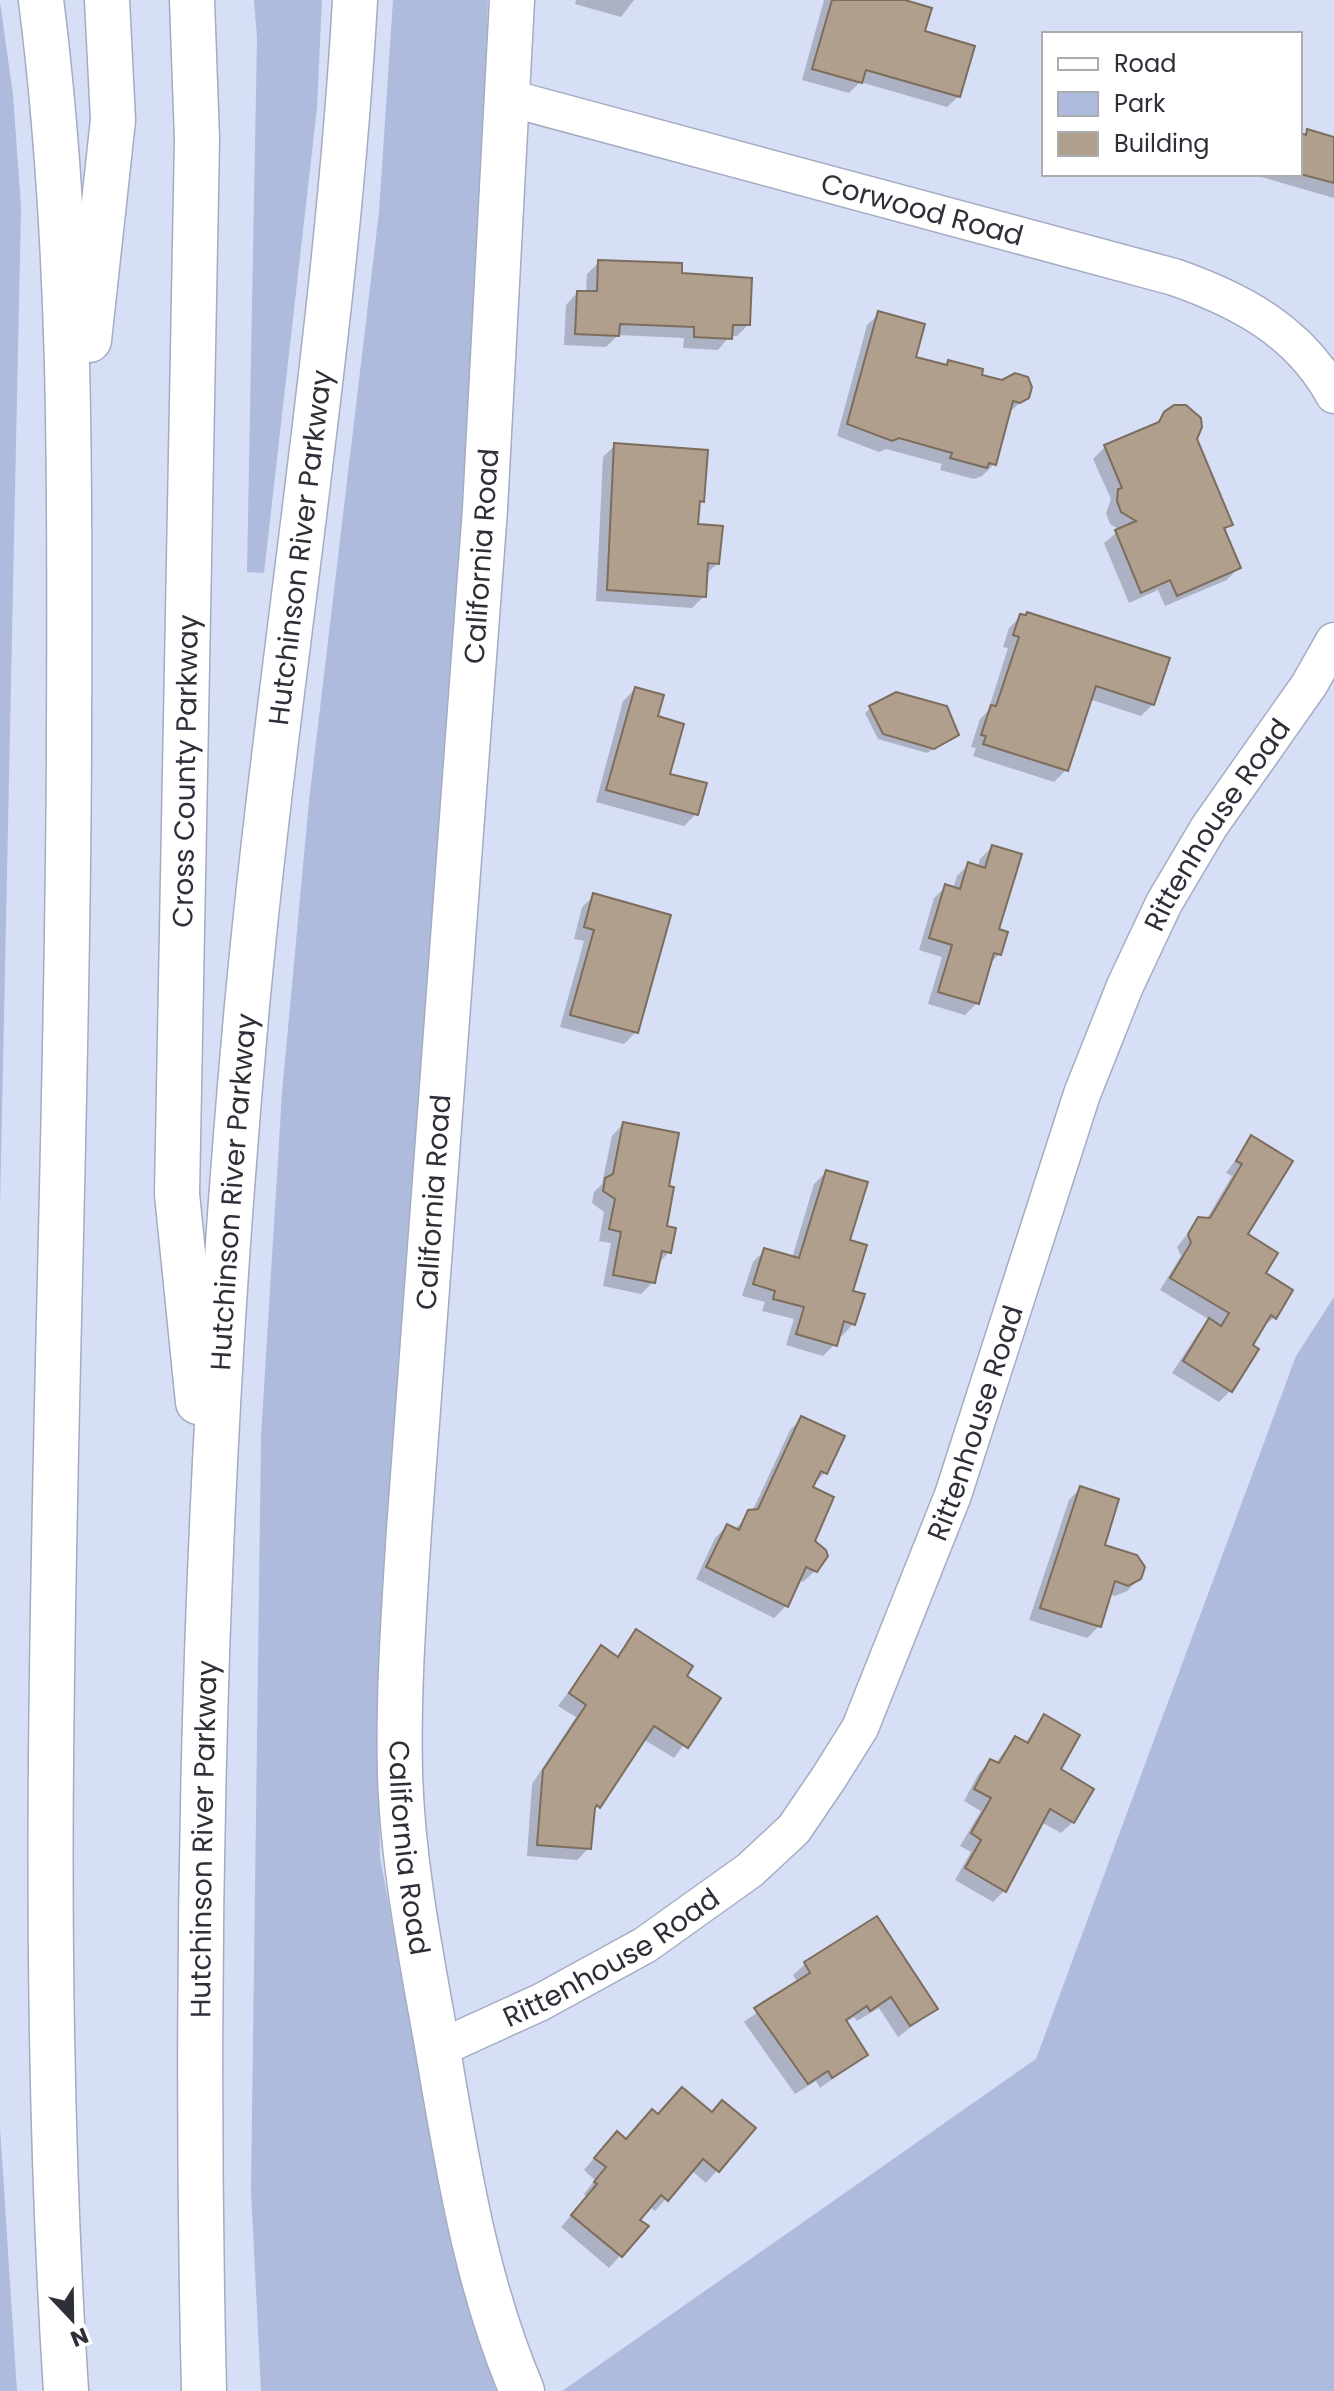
<svg xmlns="http://www.w3.org/2000/svg" width="1334" height="2391" viewBox="0 0 1334 2391" font-family="Poppins,sans-serif">
<style>
.green{fill:#aebbdd}
.shadow{fill:#0003}
.building{fill:#b09f8d;stroke:#7c6d5c;stroke-width:2}
.lines{fill:none;stroke-linecap:round;stroke-linejoin:round}
.minor-casing{stroke:#a4acc2;stroke-width:39}
.secondary-casing{stroke:#a4acc2;stroke-width:47}
.motorway-casing{stroke:#a4acc2;stroke-width:47}
.minor{stroke:#fff;stroke-width:36}
.secondary{stroke:#fff;stroke-width:44}
.motorway{stroke:#fff;stroke-width:44}
.labels{text-anchor:middle;stroke-width:6;stroke-linejoin:round;paint-order:stroke}
.street-label{font-size:28px;fill:#2d3038;stroke:#fff}
</style>
<rect width="100%" height="100%" fill="#d7dff6"/>
<g class="green">
<path d="M254,0H322L317,108L264,573L247,572L257,38Z"/>
<path d="M393,0H488C470,567 420,1133 378,1699L380,1857L452,2250L496,2391H261L251,2191L261,1437L282,1093L309,801L379,212Z"/>
<path d="M0,2L13,95L21,207L0,1207Z"/>
<path d="M1334,1297V2391H562L1036,2059L1296,1356Z"/>
<path d="M0,2127L17,2391H0Z"/>
</g>
<g class="shadow">
<path d="M576,0H634L621,17L575,4Z"/>
<path d="M824,0H898L923,33L959,96L947,107L860,82L849,93L802,80Z"/>
<path d="M1308,132L1334,139V198L1251,174H1300V135Z"/>
<path d="M599,262L680,275L748,325L737,336H730L718,350L683,348L684,338L618,335L606,347L564,345L566,305L577,293H586L587,274Z"/>
<path d="M879,314L914,359L944,366L949,362L1027,397L1008,413L994,464L982,476L974,479L940,470L942,464L886,449L879,452L837,436L867,325Z"/>
<path d="M1166,413L1195,439L1231,524L1223,532L1238,568L1227,580L1165,606L1158,590L1129,603L1104,543L1120,530L1110,524L1106,513L1111,499L1093,459L1105,447L1153,426Z"/>
<path d="M615,445L702,501L698,506L696,526L718,563L705,575L704,596L692,608L596,601L603,457Z"/>
<path d="M1021,616L1153,704L1141,716L1089,699L1066,770L1054,782L973,756L976,748L971,747L980,719L988,711L1008,648L1003,647L1009,628Z"/>
<path d="M635,689L656,718L668,775L696,814L684,826L596,802L623,701Z"/>
<path d="M870,708L957,734L927,753L878,739L865,713Z"/>
<path d="M992,847L999,954L988,966L977,1003L965,1015L928,1004L942,957L919,950L934,898L946,887L953,889L957,876L968,865L978,868L980,859Z"/>
<path d="M594,896L636,1032L624,1044L560,1027L584,941L574,939L582,907Z"/>
<path d="M623,1124L667,1188L665,1227L669,1252L657,1265L653,1282L641,1294L603,1286L611,1243L599,1241L604,1212L592,1203L594,1192L602,1184L612,1136Z"/>
<path d="M1251,1138L1245,1234L1263,1274L1275,1317L1261,1328L1231,1390L1219,1402L1172,1373L1198,1333L1210,1320L1160,1290L1181,1256L1177,1247L1199,1219L1206,1220L1232,1176L1226,1173Z"/>
<path d="M826,1172L848,1241L853,1324L842,1336L838,1334L835,1344L823,1356L786,1345L794,1319L762,1311L765,1302L742,1296L753,1262L765,1250L792,1258L814,1184Z"/>
<path d="M802,1418L842,1437L825,1473L813,1484L815,1571L803,1582L798,1580L786,1606L774,1618L696,1579L715,1538L727,1526L734,1530L752,1512L790,1430Z"/>
<path d="M1080,1488L1102,1546L1140,1578L1127,1591L1115,1596L1109,1594L1099,1626L1087,1638L1029,1620L1069,1500Z"/>
<path d="M636,1632L684,1676L718,1698L674,1758L643,1739L592,1813L589,1848L577,1860L527,1856L532,1784L576,1717L558,1706L601,1648L616,1657Z"/>
<path d="M1045,1717L1073,1822L1061,1833L1041,1822L1004,1891L993,1902L955,1880L971,1852L960,1846L981,1811L964,1801L979,1773L991,1761L995,1764L1015,1738L1024,1744Z"/>
<path d="M805,1964L935,2009L898,2037L879,2008L857,2021L854,2017L845,2023L865,2055L820,2088L816,2081L795,2094L744,2022L798,1983L793,1975Z"/>
<path d="M711,2114L753,2129L706,2183L691,2170L655,2211L649,2206L637,2220L646,2227L609,2268L561,2227L587,2197L584,2194L595,2180L584,2170L605,2145L625,2141L657,2116Z"/>
</g>
<g class="building">
<path d="M832,0H905L932,8L925,31L975,46L960,97L866,70L862,83L812,69Z"/>
<path d="M1307,129L1334,137V183L1300,174V133L1306,135Z"/>
<path d="M598,260L682,263V273L752,278L750,325H733L732,339L694,337V327L620,324L619,336L575,334L577,291H597Z"/>
<path d="M878,311L925,324L916,357L947,365L948,360L983,369L982,375L1002,380L1015,373L1028,377L1032,387L1029,398L1020,403L1013,401L996,465L989,463L987,468L950,458L952,453L899,438L892,441L847,424Z"/>
<path d="M1174,405H1186L1201,418L1202,427L1197,439L1233,525L1224,528L1241,568L1177,596L1170,580L1141,593L1115,530L1136,521L1121,512L1117,501L1118,489L1122,488L1104,445L1159,422L1164,412Z"/>
<path d="M614,443L708,450L704,502L700,501L698,524L723,526L719,564L708,563L706,597L607,590Z"/>
<path d="M1027,612L1170,658L1154,705L1096,686L1068,771L983,744L986,736L981,735L991,705L996,706L1019,637L1013,635L1020,614L1026,615Z"/>
<path d="M635,687L664,695L658,716L684,724L670,774L707,783L698,815L606,790Z"/>
<path d="M896,692L947,706L959,735L934,749L883,734L869,706Z"/>
<path d="M992,845L1022,854L999,929L1008,932L1001,955L994,953L979,1004L938,992L952,945L929,938L945,884L960,889L968,862L985,868Z"/>
<path d="M593,893L671,915L638,1033L570,1015L594,930L584,927Z"/>
<path d="M623,1122L679,1133L669,1186L674,1187L667,1226L676,1228L671,1253L662,1251L655,1283L613,1275L621,1232L609,1229L615,1199L603,1191L605,1178L613,1174Z"/>
<path d="M1251,1135L1293,1161L1248,1234L1278,1253L1266,1273L1293,1290L1276,1319L1271,1315L1253,1345L1259,1349L1232,1392L1183,1361L1209,1318L1221,1326L1229,1313L1170,1278L1191,1243L1188,1234L1198,1217L1210,1218L1242,1164L1236,1161Z"/>
<path d="M826,1170L868,1182L850,1240L867,1245L853,1291L865,1294L855,1325L844,1321L837,1346L796,1334L804,1307L773,1299L775,1291L753,1284L764,1248L799,1258Z"/>
<path d="M801,1416L845,1436L827,1474L821,1471L813,1487L834,1497L815,1541L826,1550L828,1556L817,1572L806,1567L788,1607L706,1567L727,1524L739,1530L748,1510L758,1509Z"/>
<path d="M1080,1486L1119,1499L1105,1545L1137,1555L1145,1567L1141,1579L1128,1586L1115,1581L1101,1627L1040,1608Z"/>
<path d="M636,1629L693,1666L687,1676L721,1698L688,1748L654,1726L600,1808L597,1805L595,1808L591,1849L537,1845L543,1770L586,1705L569,1693L601,1645L618,1657Z"/>
<path d="M1044,1714L1080,1735L1061,1769L1094,1789L1074,1823L1050,1809L1006,1892L965,1868L981,1840L971,1833L991,1798L974,1789L990,1759L999,1763L1015,1736L1028,1743Z"/>
<path d="M877,1916L938,2009L910,2026L891,1997L870,2011L867,2006L846,2020L868,2055L832,2078L828,2071L808,2084L754,2008L810,1973L804,1962Z"/>
<path d="M682,2087L712,2112L722,2100L756,2128L719,2172L703,2159L668,2201L661,2195L640,2220L649,2226L622,2257L571,2215L597,2184L594,2182L606,2167L594,2158L617,2131L626,2139L652,2109L658,2114Z"/>
</g>
<g class="lines">
<defs>
<g id="minor">
<path id="s1" d="M509,98L1174,277C1240,300 1299,331 1334,395"/>
<path id="s2" d="M438,2049L541,2002L645,1945L750,1870L794,1829L828,1779L860,1728L953,1495L1082,1094L1125,986L1164,903L1209,827L1309,685L1334,641"/>
</g>
<g id="secondary">
<path id="s3" d="M512,0L485,509L409,1530C404,1611 398,1692 400,1773C403,1878 427,1983 444,2086C462,2191 480,2292 522,2391"/>
</g>
<g id="motorway">
<path d="M41,0C72,243 70,488 69,732C68,1286 30,1838 66,2391"/>
<path d="M192,0L197,139L177,1194L198,1402"/>
<path d="M89,340L113,120L107,0"/>
<path id="s4" d="M204,2391C193,1929 205,1466 247,1006C278,671 336,337 355,0"/>
</g>
</defs>
<use href="#minor" class="minor-casing"/>
<use href="#secondary" class="secondary-casing"/>
<use href="#motorway" class="motorway-casing"/>
<use href="#minor" class="minor"/>
<use href="#secondary" class="secondary"/>
<use href="#motorway" class="motorway"/>
</g>
<g class="labels">
<g class="street-label">
<text dy="10" stroke="none"><textPath href="#s1" startOffset="428">Corwood Road</textPath></text>
<text dy="10" stroke="none"><textPath href="#s4" startOffset="1848">Hutchinson River Parkway</textPath></text>
<text transform="translate(481 556) rotate(-86)" y="10">California Road</text>
<text transform="translate(185 771) rotate(-89)" y="10">Cross County Parkway</text>
<text dy="10" stroke="none"><textPath href="#s2" startOffset="1516">Rittenhouse Road</textPath></text>
<text dy="10" stroke="none"><textPath href="#s4" startOffset="1200">Hutchinson River Parkway</textPath></text>
<text transform="translate(433 1202) rotate(-86)" y="10">California Road</text>
<text dy="10" stroke="none"><textPath href="#s2" startOffset="868">Rittenhouse Road</textPath></text>
<text dy="10" stroke="none"><textPath href="#s4" startOffset="552">Hutchinson River Parkway</textPath></text>
<text dy="10" stroke="none"><textPath href="#s3" startOffset="1852">California Road</textPath></text>
<text dy="10" stroke="none"><textPath href="#s2" startOffset="196">Rittenhouse Road</textPath></text>
</g>
</g>
<rect x="1042" y="32" width="260" height="144" fill="#ffffff" stroke="#abacaf" stroke-width="2"/>
<rect x="1058" y="58" width="40" height="12" fill="#ffffff" stroke="#abacaf" stroke-width="2"/>
<text x="1114" y="72" font-size="24" fill="#2d3038">Road</text>
<rect x="1058" y="92" width="40" height="24" fill="#aebbdd" stroke="#abacaf" stroke-width="2"/>
<text x="1114" y="112" font-size="24" fill="#2d3038">Park</text>
<rect x="1058" y="132" width="40" height="24" fill="#b09f8d" stroke="#abacaf" stroke-width="2"/>
<text x="1114" y="152" font-size="24" fill="#2d3038">Building</text>
<g transform="translate(72 2319) rotate(158)" stroke="#ffffff" stroke-width="6" paint-order="stroke">
<path d="M0-6L14 30L0 20L-14 30Z" fill="#2d3038"/>
<text y="-12" font-size="22" font-weight="bold" text-anchor="middle" fill="#2d3038">N</text>
</g>
</svg>
